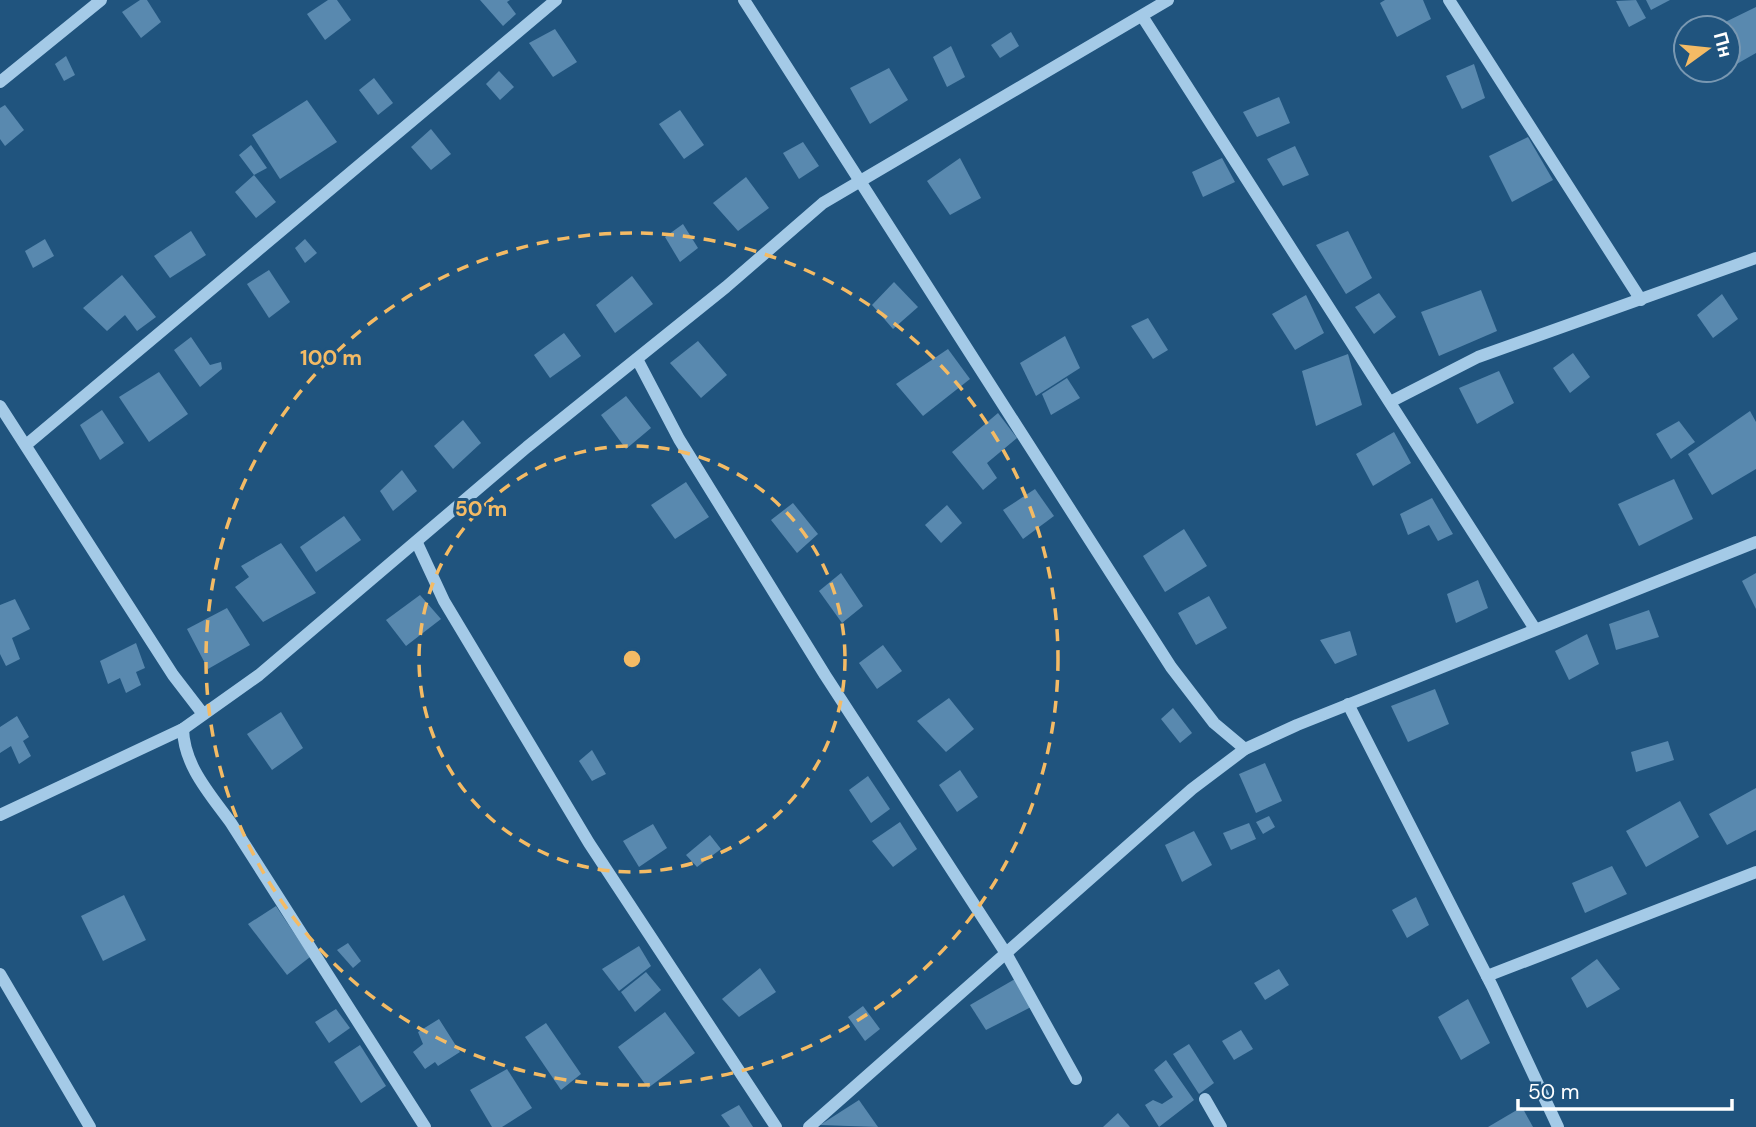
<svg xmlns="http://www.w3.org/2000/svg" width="1756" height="1127" viewBox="0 0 1756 1127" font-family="'DM Sans',sans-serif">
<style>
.building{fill:#5989af}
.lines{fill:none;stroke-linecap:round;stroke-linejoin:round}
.minor{stroke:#a4cae7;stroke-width:12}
.ring{fill:none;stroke:#f4bb65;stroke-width:3.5;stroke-dasharray:12 9}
.centre{fill:#f4bb65;stroke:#20547e;stroke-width:3.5}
.ring-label{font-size:21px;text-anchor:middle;font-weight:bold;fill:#f4bb65;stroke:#20547e;stroke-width:6;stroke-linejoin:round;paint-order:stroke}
</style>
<rect width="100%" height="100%" fill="#20547e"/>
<g class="building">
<path d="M140,0H147L161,22L141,38L122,12Z"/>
<path d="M328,0H337L351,20L325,40L307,14Z"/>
<path d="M480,0H510L507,2L516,14L503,26Z"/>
<path d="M1385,0H1423L1431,19L1397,37L1380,3Z"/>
<path d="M1636,0L1646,18L1629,27L1616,1Z"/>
<path d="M1646,0H1670L1651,10Z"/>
<path d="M1756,7V53L1728,69V28H1713Z"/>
<path d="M555,29L577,62L553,77L529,43Z"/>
<path d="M1011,32L1019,46L1000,58L991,45Z"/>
<path d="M951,46L965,77L947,87L933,57Z"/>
<path d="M66,56L75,75L64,81L55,64Z"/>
<path d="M1474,64L1485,98L1462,109L1446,76Z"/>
<path d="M889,68L908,100L870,124L850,88Z"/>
<path d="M499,71L514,87L500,100L486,84Z"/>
<path d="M374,78L393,103L378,115L359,90Z"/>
<path d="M1279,97L1290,123L1257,137L1243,112Z"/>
<path d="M307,100L337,142L280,179L252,135Z"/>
<path d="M5,105L24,130L5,146L0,139V108Z"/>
<path d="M680,110L704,145L684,159L659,124Z"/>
<path d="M431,129L451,154L431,170L411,147Z"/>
<path d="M1528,137L1553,180L1512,202L1489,156Z"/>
<path d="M803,142L819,166L799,179L783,153Z"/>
<path d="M251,145L267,168L254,175L276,202L256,218L235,192L254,175L239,155Z"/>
<path d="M1295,146L1309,175L1283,186L1267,159Z"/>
<path d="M960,158L981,198L950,215L927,181Z"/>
<path d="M1222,158L1235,182L1203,197L1192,172Z"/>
<path d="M746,177L769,208L738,231L713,203Z"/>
<path d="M683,224L698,248L680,262L665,237Z"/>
<path d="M191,231L206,255L170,278L154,256Z"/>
<path d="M1348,231L1372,278L1346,294L1316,245Z"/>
<path d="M45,239L54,256L33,268L25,251Z"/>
<path d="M305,239L317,253L305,263L295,248Z"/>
<path d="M269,270L290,302L269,318L247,284Z"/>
<path d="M122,275L156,317L137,331L125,315L107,331L83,308Z"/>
<path d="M632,276L653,304L615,333L596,305Z"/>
<path d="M894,282L918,307L893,329L872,305Z"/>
<path d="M1481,290L1497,331L1439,356L1421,312Z"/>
<path d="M1379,293L1396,317L1374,334L1355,307Z"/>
<path d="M1722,294L1738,319L1713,338L1697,315Z"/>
<path d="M1306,295L1324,333L1295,350L1272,314Z"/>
<path d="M1148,318L1168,350L1153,359L1131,326Z"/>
<path d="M564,333L581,356L550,378L534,355Z"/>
<path d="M1065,336L1080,368L1036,396L1020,363Z"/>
<path d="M191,337L210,365L221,362L222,369L200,387L174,350Z"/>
<path d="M698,341L727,375L701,398L670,363Z"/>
<path d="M948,349L970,379L923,416L896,384Z"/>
<path d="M1573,353L1590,377L1570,393L1553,368Z"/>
<path d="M1348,354L1362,405L1316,426L1302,371Z"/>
<path d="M1499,371L1514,403L1477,424L1459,388Z"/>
<path d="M159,372L188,414L149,442L119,397Z"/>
<path d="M1067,378L1080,398L1051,415L1042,394Z"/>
<path d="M626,396L651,428L626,449L601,415Z"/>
<path d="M102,410L124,443L100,460L80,425Z"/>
<path d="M1750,411L1756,422V469L1712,495L1688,454Z"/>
<path d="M998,413L1017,438L987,463L997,478L983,490L952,452Z"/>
<path d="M463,420L481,443L453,469L434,446Z"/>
<path d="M1679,421L1695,442L1671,459L1656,434Z"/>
<path d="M1394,432L1411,463L1373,486L1356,454Z"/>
<path d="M402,470L417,491L393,511L380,491Z"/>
<path d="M1674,479L1693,519L1639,546L1618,504Z"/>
<path d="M686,482L709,517L675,539L651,505Z"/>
<path d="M1035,489L1054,516L1023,539L1003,510Z"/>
<path d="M1432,498L1453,534L1438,541L1429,525L1408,535L1400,514Z"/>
<path d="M793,503L818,534L797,553L771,520Z"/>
<path d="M947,505L962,523L941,543L925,525Z"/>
<path d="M344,516L361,540L316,572L300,547Z"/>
<path d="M1184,529L1207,566L1165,592L1143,556Z"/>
<path d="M281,543L316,593L263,622L235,587L249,577L241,566Z"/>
<path d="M841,573L863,606L842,623L819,591Z"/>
<path d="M1756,573V609L1742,581Z"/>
<path d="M1478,580L1488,608L1456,623L1447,594Z"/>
<path d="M420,595L441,619L406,646L386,620Z"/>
<path d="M1209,596L1227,628L1196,645L1178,613Z"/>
<path d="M15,599L30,629L12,638L20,659L6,666L0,654V605Z"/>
<path d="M227,608L250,645L208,669L187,629Z"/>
<path d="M1649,610L1659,637L1616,650L1609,624Z"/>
<path d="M1350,631L1357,655L1335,664L1320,640Z"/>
<path d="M1587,634L1599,664L1569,680L1555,651Z"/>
<path d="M136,643L145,668L136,672L141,685L126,693L120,678L108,684L100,661Z"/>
<path d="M883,645L902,671L877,689L859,663Z"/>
<path d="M1435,689L1449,724L1408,742L1391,706Z"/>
<path d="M949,698L974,729L946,752L917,721Z"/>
<path d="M1173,708L1192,733L1180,743L1161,719Z"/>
<path d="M281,712L303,748L272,770L247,734Z"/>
<path d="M17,716L29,737L23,741L31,756L19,764L11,746L0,753V727Z"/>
<path d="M1668,741L1674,760L1636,772L1631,752Z"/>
<path d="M592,750L606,774L592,781L579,761Z"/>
<path d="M1265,763L1282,801L1256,813L1239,774Z"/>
<path d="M960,770L978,797L957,812L939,785Z"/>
<path d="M868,776L890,809L871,823L849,790Z"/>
<path d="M1756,788V830L1727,845L1709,814Z"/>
<path d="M1680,801L1699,837L1646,867L1626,831Z"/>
<path d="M1269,816L1275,827L1263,834L1256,822Z"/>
<path d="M900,822L917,849L893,867L872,841Z"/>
<path d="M1249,823L1256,839L1231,850L1223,833Z"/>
<path d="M653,824L667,848L639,867L623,841Z"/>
<path d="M1194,831L1212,865L1182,882L1165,845Z"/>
<path d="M710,835L721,849L697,867L686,855Z"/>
<path d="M1612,866L1627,894L1585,913L1572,883Z"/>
<path d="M124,895L146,940L103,961L81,916Z"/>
<path d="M1416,897L1429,925L1407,938L1392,910Z"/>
<path d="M276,906L310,957L287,975L248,924Z"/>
<path d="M348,943L361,961L353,968L337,950Z"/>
<path d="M639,946L651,966L619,991L602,969Z"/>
<path d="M1597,959L1620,989L1587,1008L1571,978Z"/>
<path d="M760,968L776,992L739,1017L722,999Z"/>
<path d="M1279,969L1289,985L1265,1000L1254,983Z"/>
<path d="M646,972L661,990L635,1012L621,992Z"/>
<path d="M1015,979L1031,1007L986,1030L970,1005Z"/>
<path d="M1468,999L1490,1043L1461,1060L1438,1017Z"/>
<path d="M863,1006L880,1029L865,1041L848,1017Z"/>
<path d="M336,1009L350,1028L329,1043L315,1022Z"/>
<path d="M665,1012L695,1053L648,1088L618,1047Z"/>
<path d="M439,1019L460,1052L438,1066L435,1062L425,1069L413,1052L423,1044L418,1032Z"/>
<path d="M546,1023L581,1074L561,1090L525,1037Z"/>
<path d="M1241,1030L1253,1049L1234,1060L1222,1041Z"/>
<path d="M1189,1044L1214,1083L1199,1094L1173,1054Z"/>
<path d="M360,1045L386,1086L361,1103L334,1062Z"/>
<path d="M1166,1060L1194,1100L1159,1127L1145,1105L1153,1100L1162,1104L1173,1097L1154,1070Z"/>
<path d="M507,1069L532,1108L502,1127H492L470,1090Z"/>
<path d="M859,1100L878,1127L820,1125Z"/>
<path d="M739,1105L753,1127H730L721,1115Z"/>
<path d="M1522,1107L1533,1127H1488Z"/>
<path d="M1118,1113L1130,1127H1103Z"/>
</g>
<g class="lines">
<g class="minor">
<path d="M744,0L1171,667L1214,723L1245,749"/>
<path d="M1449,0L1641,300"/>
<path d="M1142,16L1535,629"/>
<path d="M0,82L101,0"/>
<path d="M637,359L679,439L825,675L1007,955L1076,1079"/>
<path d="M1390,402L1478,357L1756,258"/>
<path d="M0,406L173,675L203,714"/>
<path d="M26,445L556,0"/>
<path d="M417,543L444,601L589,843L776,1127"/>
<path d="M1348,704L1492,986L1558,1127"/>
<path d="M183,729C184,766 210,794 231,823L425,1127"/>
<path d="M0,815L183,729L259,675L527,447L726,287L823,203L1168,0"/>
<path d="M0,974L90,1127"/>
<path d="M1487,976L1756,872"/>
<path d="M1205,1099L1221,1127"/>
<path d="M809,1127L1192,789L1245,749L1297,725L1756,542"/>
</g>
</g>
<g class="ring">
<circle cx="632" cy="659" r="213"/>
<circle cx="632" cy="659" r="426"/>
</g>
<circle cx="632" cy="659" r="10" class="centre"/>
<g class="ring-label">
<text x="331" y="365">100 m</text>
<text x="481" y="516">50 m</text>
</g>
<g transform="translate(1707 49) rotate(75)"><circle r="33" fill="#20547e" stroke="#7998b2" stroke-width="2"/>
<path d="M0-5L12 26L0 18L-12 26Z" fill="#f4bb65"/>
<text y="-10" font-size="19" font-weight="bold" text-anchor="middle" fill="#ffffff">Пн</text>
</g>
<path d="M1518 1099v10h214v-10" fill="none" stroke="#ffffff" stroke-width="3.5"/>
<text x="1528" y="1099" font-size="21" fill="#ffffff" stroke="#20547e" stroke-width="5" paint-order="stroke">50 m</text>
</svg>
